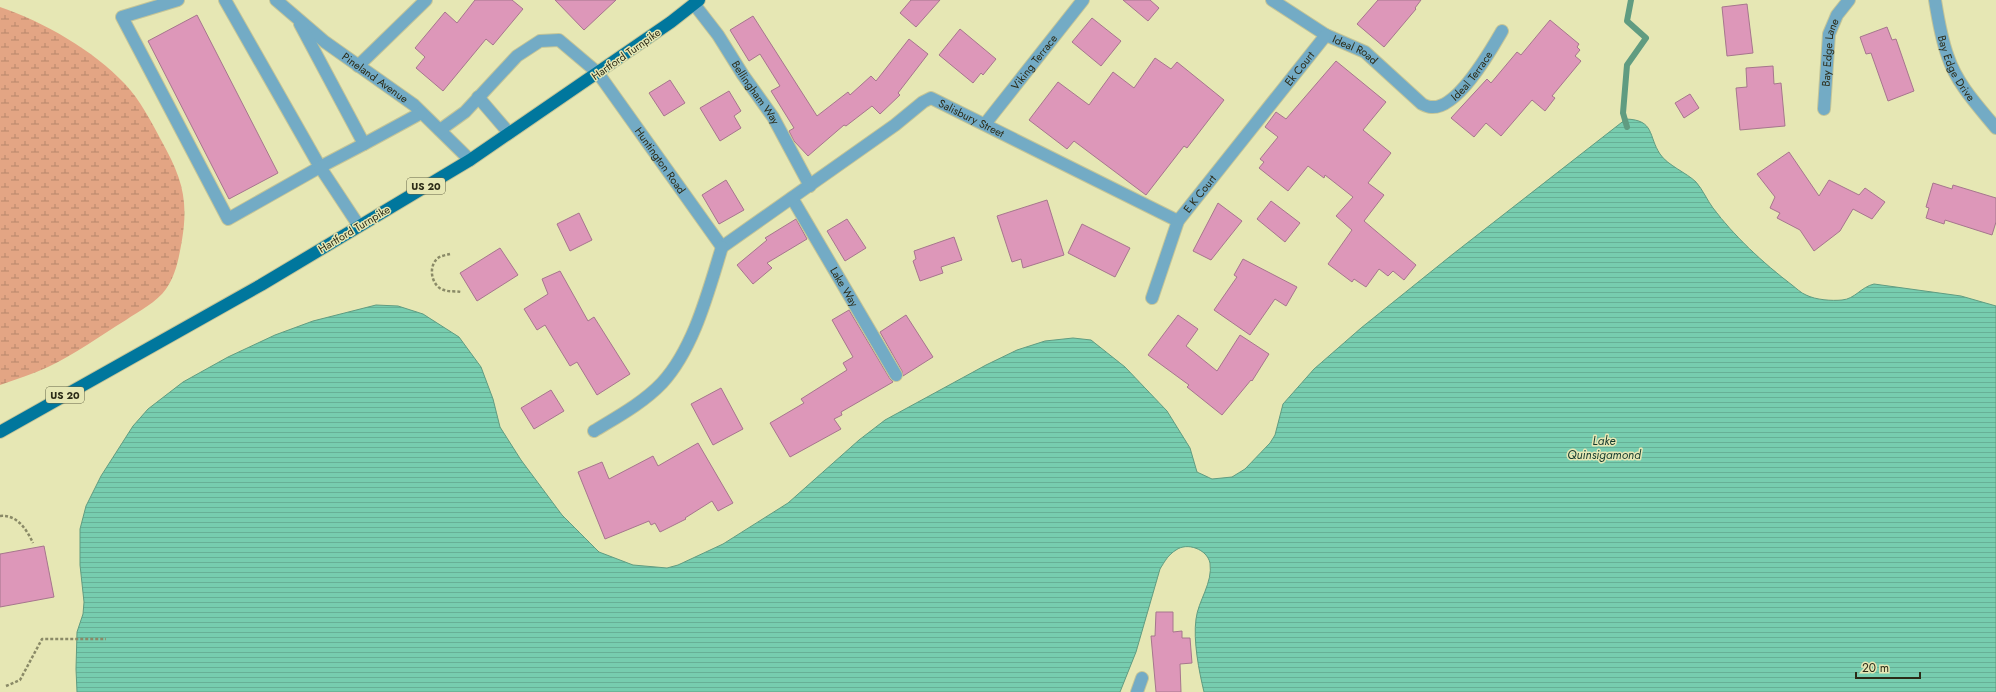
<svg xmlns="http://www.w3.org/2000/svg" width="1996" height="692" viewBox="0 0 1996 692" font-family="Jost,sans-serif">
<style>
.wetland{fill:url(#wetland-marsh)}
.water{fill:url(#water-rules);stroke:#609c81}
.lines{fill:none;stroke-linecap:round;stroke-linejoin:round}
.stream{stroke:#609c81;stroke-width:6}
.building{fill:#dd97b9;stroke:#a6768d}
.minor-casing{stroke:#c4c598;stroke-width:14}
.major-casing{stroke:#c4c598;stroke-width:14}
.path{stroke:#8a8a67;stroke-width:2.5;stroke-dasharray:3 2;stroke-linecap:butt}
.minor{stroke:#73abc5;stroke-width:12}
.major{stroke:#00779d;stroke-width:12}
.labels{text-anchor:middle;stroke-width:3;stroke-linejoin:round;paint-order:stroke}
.shield{fill:#e6e7b4;stroke:#636346;stroke-width:1}
.shield-label{font-size:10px;font-weight:bold;fill:#2b2b17}
.street-label{font-size:11px;fill:#2b2b17;stroke:#e6e7b4}
.water-label{font-size:12px;font-style:italic;fill:#153c2f;stroke:#e6e7b4}
</style>
<defs>
<pattern id="wetland-marsh" width="20" height="14" patternUnits="userSpaceOnUse"><rect width="20" height="14" fill="#e3a584"/><path d="M1 5h8M5 5V1M11 12h8M15 12V8" fill="none" stroke="#b8876b"/></pattern>
<pattern id="water-rules" width="6" height="5" patternUnits="userSpaceOnUse"><rect width="6" height="5" fill="#77cdaf"/><path d="M0 2.5h6" fill="none" stroke="#67b096"/></pattern>
</defs>
<rect width="100%" height="100%" fill="#e6e7b4"/>
<path class="wetland" d="M0,7C44,22 93,50 125,84C140,100 151,121 161,140C181,176 189,198 182,240C179,257 176,275 166,289C157,302 139,311 126,320C100,336 75,354 48,367C33,374 16,379 0,385Z"/>
<path class="water" d="M1626,119C1655,120 1648,136 1660,154C1667,165 1687,173 1696,182C1703,190 1707,200 1713,208C1734,236 1763,263 1792,285C1796,288 1801,293 1806,295C1816,300 1832,301 1842,300C1855,299 1861,287 1874,284L1961,296L1996,306V692H1204C1199,671 1193,641 1196,619C1198,601 1213,583 1210,563C1207,549 1187,542 1176,550C1168,555 1165,561 1160,569L1136,652L1120,692H77L76,669L77,632L83,614L84,602L80,565V529L86,506L101,476L133,426L148,409L183,382L228,357L275,335L313,321L376,305L398,306L423,314L459,337L481,367L493,399L500,427L521,460L562,515L599,552L633,565L667,568L678,565L723,544L788,503L859,440L885,420L986,365L1017,350L1045,341L1073,338L1091,340L1125,367L1167,411L1190,448L1197,472L1212,479L1232,477L1245,469L1270,443L1275,435L1283,404L1314,369L1361,328L1453,254Z"/>
<g class="lines">
<path class="stream" d="M1627,127L1623,113L1627,65L1646,38L1627,21L1631,0"/>
</g>
<g class="building">
<path d="M475,0H512L523,9L493,45L486,39L443,91L416,68L425,57L415,48L445,12L457,23Z"/>
<path d="M555,0H616L584,30Z"/>
<path d="M911,0H940L916,27L900,13Z"/>
<path d="M1123,0H1150L1159,8L1148,21Z"/>
<path d="M1378,0H1421L1415,8L1416,9L1384,47L1357,24Z"/>
<path d="M1747,4L1753,53L1727,56L1722,7Z"/>
<path d="M197,15L278,173L229,199L148,41Z"/>
<path d="M753,16L817,116L848,92L850,95L871,76L876,81L909,39L928,54L898,93L900,95L880,114L872,106L846,126L844,125L808,156L794,141L789,131L794,128L771,91L780,86L760,54L749,61L730,30Z"/>
<path d="M1092,18L1121,41L1101,66L1072,42Z"/>
<path d="M1550,20L1579,44L1577,47L1580,50L1575,56L1581,61L1552,96L1555,98L1545,111L1532,100L1501,136L1486,123L1474,137L1451,118L1487,79L1491,83L1517,52L1521,55Z"/>
<path d="M1887,27L1892,40L1896,39L1914,91L1888,101L1871,53L1866,54L1860,37Z"/>
<path d="M960,29L996,59L983,75L981,73L973,83L939,55Z"/>
<path d="M1155,58L1171,69L1177,62L1224,100L1187,148L1184,146L1146,195L1074,141L1067,149L1029,120L1058,82L1089,105L1113,72L1134,88Z"/>
<path d="M1336,61L1386,102L1363,130L1391,153L1368,183L1384,195L1364,221L1416,265L1404,280L1393,271L1388,276L1379,269L1366,287L1354,279L1352,282L1328,264L1352,230L1336,216L1353,197L1325,175L1324,178L1308,166L1288,191L1259,168L1264,162L1260,159L1278,137L1265,127L1276,112L1286,119Z"/>
<path d="M1773,66L1774,84L1781,83L1785,126L1740,130L1736,88L1747,87L1746,68Z"/>
<path d="M670,80L685,103L664,116L649,93Z"/>
<path d="M729,91L741,111L734,116L741,128L720,141L700,108Z"/>
<path d="M1690,94L1699,108L1684,118L1675,103Z"/>
<path d="M1789,152L1819,196L1829,180L1859,195L1865,188L1885,202L1872,219L1853,209L1840,231L1814,251L1800,230L1777,218L1780,213L1770,208L1775,197L1757,174Z"/>
<path d="M726,180L744,210L719,224L702,195Z"/>
<path d="M1933,183L1952,189L1953,185L1996,198V222L1992,235L1945,220L1944,224L1926,218L1929,208L1926,207Z"/>
<path d="M1047,200L1064,255L1023,268L1021,259L1012,262L997,216Z"/>
<path d="M1271,201L1300,223L1285,242L1257,219Z"/>
<path d="M1218,203L1242,221L1211,260L1193,251Z"/>
<path d="M579,213L592,240L570,251L557,224Z"/>
<path d="M796,219L807,239L767,263L772,268L753,284L737,265L767,240L765,238Z"/>
<path d="M847,219L866,248L845,261L827,231Z"/>
<path d="M1082,224L1130,248L1115,277L1068,253Z"/>
<path d="M954,237L962,260L941,267L943,273L920,281L913,261L916,259L914,251Z"/>
<path d="M500,248L518,275L477,301L460,273Z"/>
<path d="M1243,259L1297,287L1286,306L1275,299L1250,335L1214,310L1237,277L1234,275Z"/>
<path d="M560,271L588,321L594,317L630,374L597,395L577,362L570,366L545,325L537,330L524,309L548,294L542,279Z"/>
<path d="M849,310L890,379L893,382L841,412L842,415L834,419L841,429L790,457L770,423L804,403L801,399L847,370L843,363L853,357L832,320Z"/>
<path d="M906,315L933,357L903,376L902,371L880,332Z"/>
<path d="M1178,315L1198,329L1186,346L1217,371L1240,335L1269,354L1252,381L1251,380L1222,415L1187,387L1189,385L1148,355Z"/>
<path d="M721,388L743,429L713,445L691,404Z"/>
<path d="M551,390L564,411L534,429L521,408Z"/>
<path d="M698,443L733,503L718,511L712,501L685,518L686,519L660,532L655,523L651,525L649,521L605,539L578,472L602,462L609,479L653,456L658,466Z"/>
<path d="M44,546L54,597L0,607V554Z"/>
<path d="M1156,612H1173V632L1182,631V638H1190L1192,663L1180,664L1181,692H1156L1151,636H1155Z"/>
</g>
<g class="lines">
<defs>
<g id="minor">
<path d="M178,0L122,17L228,219L320,167L225,0"/>
<path id="s1" d="M276,0L325,42L414,105L470,160"/>
<path id="s2" d="M1272,0L1326,35L1365,52L1422,104C1424,105 1428,107 1431,107C1457,110 1491,50 1502,31"/>
<path id="s3" d="M1935,0C1938,19 1941,38 1948,57C1957,84 1978,106 1996,128"/>
<path id="s4" d="M694,4L718,35L743,75L773,117L810,186"/>
<path d="M300,24L364,144L421,113"/>
<path d="M358,66L426,0"/>
<path d="M478,97L509,133"/>
<path id="s5" d="M1824,109L1829,34L1837,15L1849,0"/>
<path id="s6" d="M985,124L1083,0"/>
<path id="s7" d="M440,130L465,112L517,56L540,41L559,40L598,73L722,247"/>
<path id="s8" d="M792,198L896,375"/>
<path d="M359,226L320,167L364,144"/>
<path id="s9" d="M722,247L895,125L923,102L931,98L1178,221"/>
<path id="s10" d="M1152,298L1178,221L1326,35"/>
<path d="M594,431C617,417 643,403 662,383C694,348 708,292 722,247"/>
<path d="M1137,692L1142,678"/>
</g>
<path id="major" d="M0,432L261,285L470,160L671,22L699,0"/>
</defs>
<use href="#minor" class="minor-casing"/>
<use href="#major" class="major-casing"/>
<g class="path">
<path d="M450,254C446,255 440,256 438,258C427,267 432,287 444,290C449,292 456,291 461,292"/>
<path d="M0,516C17,514 27,530 33,543"/>
<path d="M6,686L20,680L42,639H106"/>
</g>
<use href="#minor" class="minor"/>
<use href="#major" class="major"/>
</g>
<g class="labels">
<g class="shield">
<rect x="407" y="178" width="38" height="16" rx="3"/>
<rect x="46" y="387" width="38" height="16" rx="3"/>
</g>
<g class="shield-label">
<text x="426" y="190">US 20</text>
<text x="65" y="399">US 20</text>
</g>
<g class="street-label">
<text dy="4" stroke="none"><textPath href="#s2" startOffset="97">Ideal Road</textPath></text>
<text dy="4" stroke="none"><textPath href="#s5" startOffset="57">Bay Edge Lane</textPath></text>
<text transform="translate(626 54) rotate(-35)" y="4">Hartford Turnpike</text>
<text dy="4" stroke="none"><textPath href="#s6" startOffset="79">Viking Terrace</textPath></text>
<text dy="4" stroke="none"><textPath href="#s3" startOffset="72">Bay Edge Drive</textPath></text>
<text dy="4" stroke="none"><textPath href="#s10" startOffset="276">Ek Court</textPath></text>
<text dy="4" stroke="none"><textPath href="#s2" startOffset="247">Ideal Terrace</textPath></text>
<text dy="4" stroke="none"><textPath href="#s1" startOffset="126">Pineland Avenue</textPath></text>
<text dy="4" stroke="none"><textPath href="#s4" startOffset="108">Bellingham Way</textPath></text>
<text dy="4" stroke="none"><textPath href="#s9" startOffset="302">Salisbury Street</textPath></text>
<text dy="4" stroke="none"><textPath href="#s7" startOffset="312">Huntington Road</textPath></text>
<text dy="4" stroke="none"><textPath href="#s10" startOffset="116">E K Court</textPath></text>
<text transform="translate(354 229) rotate(-31)" y="4">Hartford Turnpike</text>
<text dy="4" stroke="none"><textPath href="#s8" startOffset="103">Lake Way</textPath></text>
</g>
<g class="water-label">
<text x="1604" y="445">Lake<tspan x="1604" dy="14">Quinsigamond</tspan></text>
</g>
</g>
<path d="M1856 672v6h64v-6" fill="none" stroke="#2b2b17" stroke-width="2"/>
<text x="1862" y="672" font-size="12" fill="#2b2b17" stroke="#e6e7b4" stroke-width="3" paint-order="stroke">20 m</text>
</svg>
